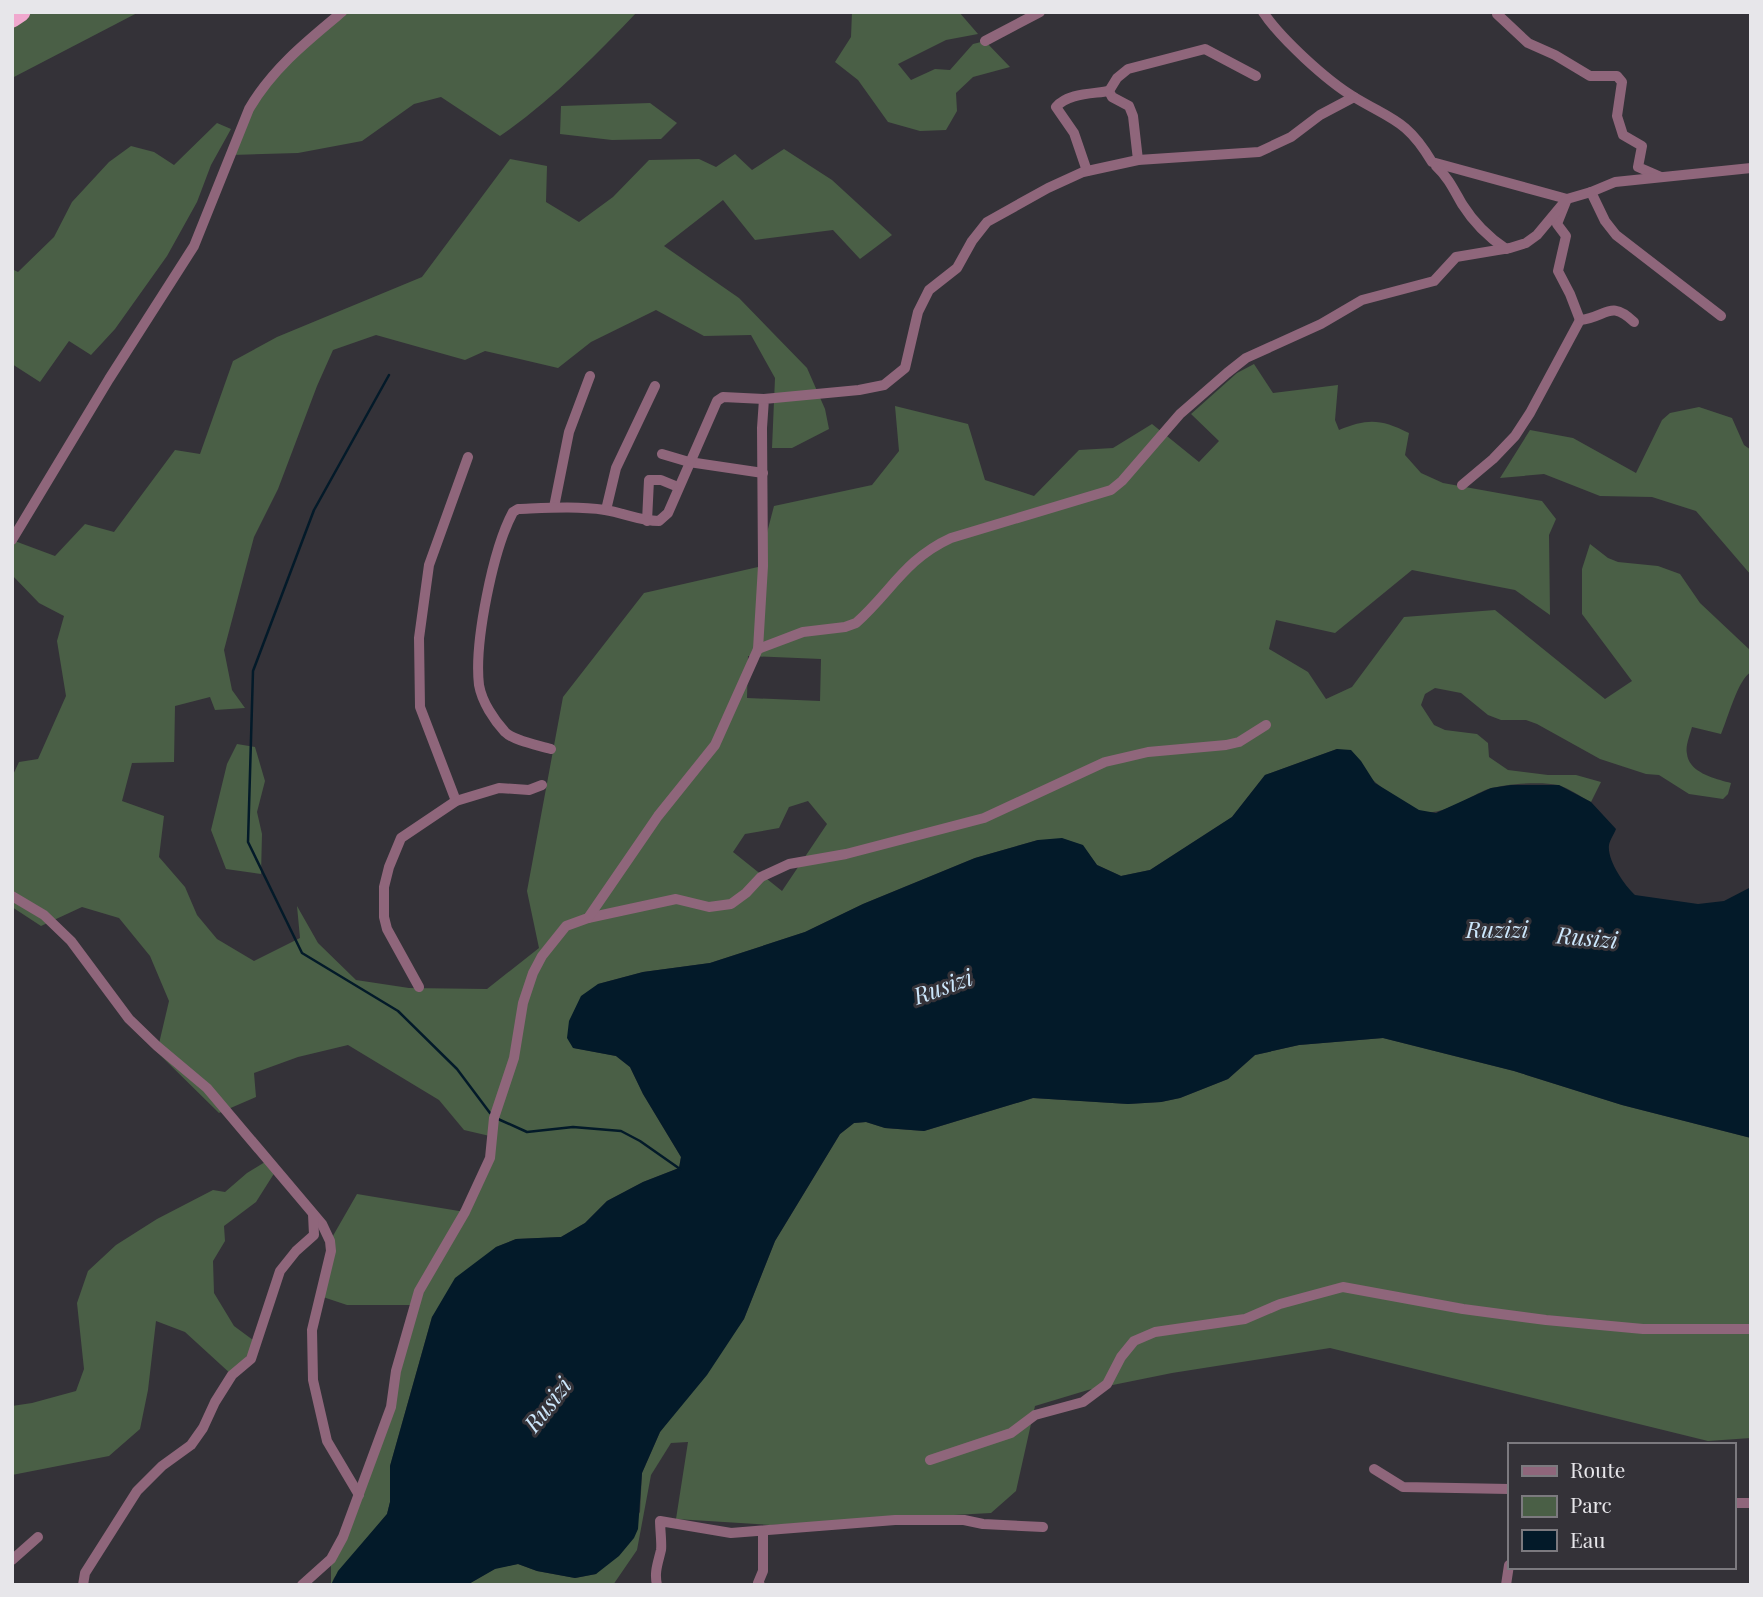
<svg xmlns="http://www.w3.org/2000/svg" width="1763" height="1597" viewBox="0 0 1763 1597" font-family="'Playfair Display',serif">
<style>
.green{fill:#4a5f46;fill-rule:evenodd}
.water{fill:#031a29}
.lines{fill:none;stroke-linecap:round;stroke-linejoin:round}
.stream{stroke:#031a29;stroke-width:2.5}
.minor{stroke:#8f667b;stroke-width:10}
.trunk{stroke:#f0a8ce;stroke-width:19}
.labels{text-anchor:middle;stroke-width:6;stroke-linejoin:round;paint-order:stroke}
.water-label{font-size:23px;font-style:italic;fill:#cce7fc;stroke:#343238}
</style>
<rect width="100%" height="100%" fill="#343238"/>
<g class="green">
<path d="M12,12H139L12,78Z"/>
<path d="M342,12H637C595,56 551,101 500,136L441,97L414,104L362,141L298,153L231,155L258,94Z"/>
<path d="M852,12H959L978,34L946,40L898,64L911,80L935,69L950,70L973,44L985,41L1010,67L973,77L956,93L957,111L946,130L920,131L888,122L858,80L835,62L851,37Z"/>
<path d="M650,103L677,123L661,139L612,140L560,134L561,106Z"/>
<path d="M217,123L231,129L211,165L197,202L167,256L115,329L91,355L69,341L40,382L12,364V269L18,272L54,237L72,202L109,162L131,146L154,152L174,165Z"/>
<path d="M784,149L832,180L892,235L860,259L833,230L755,240L723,200L664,246L739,298L807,368L825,409L829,429L792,448H772L775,378L751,335L704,336L656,310L591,342L558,368L485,351L465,360L376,335L333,350L317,386L278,489L254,537L224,650L232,690L245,708L215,710L210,697L175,706L174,762L132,763L122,801L164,816L159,857L185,887L197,915L217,939L254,961L300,938L297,906L318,943L356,980L409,988L487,989L539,948L527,891L563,697L644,593L758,567L774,506L872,485L899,451L895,406L968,424L985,480L1034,496L1079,450L1113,448L1152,424L1199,462L1219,441L1191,414L1237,373L1254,364L1273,393L1338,385L1335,420L1339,430C1368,418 1381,419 1409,433L1405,455L1421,473L1443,483L1542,501L1556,519L1549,535L1550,615L1515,590L1412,570L1335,633L1276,620L1269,649L1308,672L1326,699L1352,687L1404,617L1495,610L1605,699L1632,681L1582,614V569L1590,544L1608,558L1618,562L1658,566L1680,574L1700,603L1751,651V672C1738,679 1728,718 1721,734L1692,727C1690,735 1685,746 1687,754C1689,773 1716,779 1731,783L1728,794L1723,799L1689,794L1659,775L1646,774L1600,759L1537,724L1526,720H1501L1488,715L1461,693L1435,688L1425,694L1421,705L1434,725L1445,730L1477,734L1488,743L1489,757L1508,770L1548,775H1576L1601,782L1591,802C1581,797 1569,788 1558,785C1540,781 1505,784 1488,789C1467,797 1440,819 1418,810C1388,798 1362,769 1337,749L1265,775L1232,817L1150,870L1121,876L1097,865L1082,845L1038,840L975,858L863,904L805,932L710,963L643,972L598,984L574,1048L616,1056L630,1067L643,1094L681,1157L679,1168L643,1182L607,1201L585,1223L561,1237L516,1239L496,1247L432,1317L390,1466V1502L387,1514L334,1578L331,1585V1559L391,1407L413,1305H347L320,1296L330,1241L357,1194L465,1212L494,1137L464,1130L439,1100L348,1045L298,1057L254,1073L256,1097L219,1113L157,1052L169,1001L150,956L119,918L82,907L41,926L12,907V777L19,762L38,759L66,696L57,641L64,616L39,603L12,575V540L55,556L85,524L114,532L175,450L200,454L233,361L277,337L422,277L510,159L547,166L546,202L579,222L613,197L649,160L699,159L716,167L735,154L752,170ZM748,656L821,659L820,701L747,698ZM808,801L827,824L782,891L733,852L745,834L779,828L789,807Z"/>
<path d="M1699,407L1732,418L1744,445L1751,450V575L1696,511L1652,497L1600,496L1544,474L1500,478L1530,430L1573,438L1636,473L1662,420L1670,413Z"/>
<path d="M237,744L255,747L265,781L257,812L262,834L261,874L226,869L211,830L227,764Z"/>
<path d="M1383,1038L1514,1071L1622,1105L1751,1138V1438L1708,1441L1330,1348L1172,1373L1088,1390L1035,1406L1016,1491L991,1513L770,1525L676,1519L688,1442L671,1443L651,1475L637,1550L613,1585H467L496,1568L518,1564L537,1571L575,1578L596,1574L640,1512L642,1473L660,1432L744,1319L775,1241L840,1134L854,1123L866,1122L885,1128L924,1131L1033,1098L1128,1104L1161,1102L1180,1098L1228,1079L1255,1055L1299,1045Z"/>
<path d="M265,1162L275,1172L256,1202L224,1226L225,1241L213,1261L214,1293L234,1326L257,1343L232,1375L185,1332L156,1321L148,1390L140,1429L109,1456L12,1475V1406L32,1403L76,1391L84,1369L77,1303L88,1271L116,1245L157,1219L213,1190L225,1192L247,1173Z"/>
</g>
<path class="water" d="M1337,749L1351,750L1361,761L1375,783L1419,810L1436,813L1491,788L1511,785H1559L1591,802L1616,829C1614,834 1610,840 1609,845C1607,860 1624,885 1635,895L1698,904L1724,901L1751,887V1138L1622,1105L1514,1071L1383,1038L1299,1045L1255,1055L1228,1079L1180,1098L1161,1102L1128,1104L1033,1098L924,1131L885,1128L866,1122L854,1123L840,1134L775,1241L744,1319L707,1375L660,1432L642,1473L638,1529L634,1538L619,1556L596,1574L575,1578L537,1571L518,1564L495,1569L467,1585H331L338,1571L387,1514L390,1502V1466L432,1317L455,1278L496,1247L516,1239L561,1237L585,1223L607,1201L643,1182L679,1168L681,1157L643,1094L630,1067L616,1056L573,1048L567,1038L569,1021L581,996L598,984L643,972L710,963L805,932L863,904L975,858L1038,840L1062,838L1083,845L1097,865L1121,876L1150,870L1232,817L1265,775Z"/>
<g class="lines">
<g class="stream">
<path d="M389,375L314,510L253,671L248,842L302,953L398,1011L457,1069L490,1113"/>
<path d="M498,1119L527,1132L573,1127L621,1131L640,1141L680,1169"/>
</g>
<g class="minor">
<path d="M1263,12C1280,38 1327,81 1354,97C1392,120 1407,120 1432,162L1567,199L1557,224L1566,236L1558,271L1570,294L1580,320C1607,317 1610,299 1634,322"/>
<path d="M1497,14L1528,43L1555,55L1590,76H1617L1622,82L1617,116L1623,135L1642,146L1638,167L1661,177"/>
<path d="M985,41L1040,12"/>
<path d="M1138,160L1133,116L1129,106L1112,97L1109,91L1117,78L1128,69L1205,49L1256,76"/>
<path d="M1436,166C1448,177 1454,190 1462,204C1474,223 1488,237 1506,249"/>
<path d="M1087,171L1074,133L1056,107C1068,93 1092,94 1109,91"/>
<path d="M1591,192L1605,221L1616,235L1721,316"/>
<path d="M662,454L689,462L763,473"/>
<path d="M1462,485L1493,459L1515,436L1530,413L1580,320"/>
<path d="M554,507L569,432L590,376"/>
<path d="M606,510L616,468L655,386"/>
<path d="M647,521L649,480H661L678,487"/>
<path d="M12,540L109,379L194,246L249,109C272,69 307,41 342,12"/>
<path d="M758,649L763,566L762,428L764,399L859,390L884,385L905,368L918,312L929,290L957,268L972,241L987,222L1048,188L1083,172L1138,160L1259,152L1291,137L1320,115L1354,97"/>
<path d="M551,749C538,745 514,741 505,732C494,720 482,702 479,685C474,643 493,549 513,512L518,509C547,508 577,506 605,510C624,513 640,521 659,521L668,513L717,401L723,397L764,399"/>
<path d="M456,801L420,707L419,638L429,565L468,457"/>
<path d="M12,896L44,915L71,941L129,1019L157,1046L207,1088L322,1224L330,1241L331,1251L312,1330L313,1380L327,1441L359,1495"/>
<path d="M588,918L676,899L709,907L731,904L746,893L761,877L789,864L846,854L984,818L1105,762L1148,752L1226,745L1239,742L1266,725"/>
<path d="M419,987L387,929L384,917V887L389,867L401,838L456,801L499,788L529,790L542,785"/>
<path d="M930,1460L1011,1433L1035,1415L1083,1402L1107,1384L1121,1357L1134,1341L1155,1332L1245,1319L1280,1304L1343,1287L1463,1309L1546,1320L1643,1329H1751"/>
<path d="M1374,1469L1403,1487L1509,1489"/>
<path d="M1733,1503H1751"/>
<path d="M12,1560L38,1537"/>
<path d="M83,1585L85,1573L137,1491L162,1466L191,1445L203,1428L215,1402L232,1375L251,1359L280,1271L296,1251L314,1235L313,1214"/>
<path d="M302,1585L331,1559L343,1537L391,1407L396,1371L419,1291L465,1212L490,1158L494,1118L514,1058L523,1003L533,973L542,956L566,926L588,918L658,816L715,745L758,649L803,632L845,627L856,623C891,592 905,559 951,538L1111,490L1122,481L1180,414L1227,373L1246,358L1321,324L1362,300L1434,281L1456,257L1510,248L1526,243L1537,235L1567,199L1591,192L1615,182L1751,168"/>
<path d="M657,1585C654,1572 658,1563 661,1550C662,1545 660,1528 660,1521L731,1533L895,1520H964L983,1524L1043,1527"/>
<path d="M760,1585L758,1583L763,1571V1532"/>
<path d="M1506,1585L1509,1565"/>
</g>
<path class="trunk" d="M12,18L21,12"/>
</g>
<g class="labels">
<g class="water-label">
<text x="1497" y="938">Ruzizi</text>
<text transform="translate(1587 938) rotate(5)" y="8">Rusizi</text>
<text transform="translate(943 987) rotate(-20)" y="8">Rusizi</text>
<text transform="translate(548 1405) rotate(-52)" y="8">Rusizi</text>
</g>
</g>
<rect width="1763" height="1597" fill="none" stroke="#e7e6ea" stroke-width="28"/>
<rect x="1508" y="1443" width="228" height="126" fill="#343238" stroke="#7c7a7f" stroke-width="2"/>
<rect x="1522" y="1466" width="35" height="10" fill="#8f667b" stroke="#7c7a7f" stroke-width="2"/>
<text x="1570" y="1478" font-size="21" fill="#e7e6ea">Route</text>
<rect x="1522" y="1496" width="35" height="21" fill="#4a5f46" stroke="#7c7a7f" stroke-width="2"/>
<text x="1570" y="1513" font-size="21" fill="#e7e6ea">Parc</text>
<rect x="1522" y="1530" width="35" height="21" fill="#031a29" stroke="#7c7a7f" stroke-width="2"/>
<text x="1570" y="1548" font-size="21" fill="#e7e6ea">Eau</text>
</svg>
